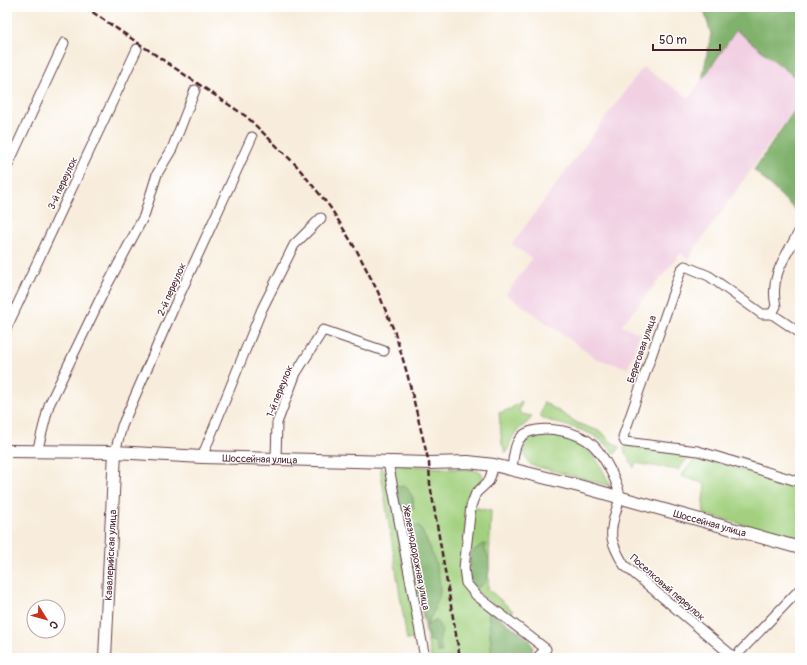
<svg xmlns="http://www.w3.org/2000/svg" width="807" height="665" viewBox="0 0 807 665" font-family="Pangolin,sans-serif">
<style>
.built{fill:#f1d0e2}
.green{fill:#a2d07e;stroke:#767854}
.forest{fill:#81b26d;stroke:#66684c}
.lines{fill:none;stroke-linecap:round;stroke-linejoin:round}
.street-casing{stroke:#643e46;stroke-width:11}
.secondary-casing{stroke:#643e46;stroke-width:14}
.street{stroke:#fff;stroke-width:9}
.secondary{stroke:#fff;stroke-width:12}
.rail{stroke:#4a1f2b;stroke-width:2.5;stroke-dasharray:6 3;stroke-linecap:butt}
.labels{text-anchor:middle;stroke-width:3;stroke-linejoin:round;paint-order:stroke}
.street-label{font-size:10px;fill:#4a1f2b;stroke:#fff}
</style>
<rect width="100%" height="100%" fill="#fff"/>
<filter id="ink" filterUnits="userSpaceOnUse"><feTurbulence type="fractalNoise" baseFrequency=".025" numOctaves="2"/><feDisplacementMap in="SourceGraphic" scale="8" xChannelSelector="R" yChannelSelector="G"/><feConvolveMatrix kernelMatrix="1 2 1 2 8 2 1 2 1" color-interpolation-filters="sRGB"/></filter>
<filter id="wash" filterUnits="userSpaceOnUse"><feTurbulence type="fractalNoise" baseFrequency=".012" numOctaves="4" result="noise"/><feDisplacementMap in="SourceGraphic" scale="16" xChannelSelector="R" yChannelSelector="G"/><feGaussianBlur stdDeviation="0.9" result="paint"/><feColorMatrix in="noise" values="0 0 0 0 0 0 0 0 0 0 0 0 0 0 0 0 0 1.4 0 .05"/><feComposite in="paint" operator="in"/></filter>
<g filter="url(#wash)">
<rect width="100%" height="100%" fill="#f8eddc"/>
<path class="built" d="M736,30L800,81V100L688,259L681,253L621,326L640,333L628,368L597,359L506,294L532,259L512,244L643,67L689,98Z"/>
<g class="green">
<path d="M522,401L519,411L522,414L532,416C528,425 519,426 514,435C510,440 510,447 506,453L502,444L499,413L510,409Z"/>
<path d="M544,402L579,424L602,432L610,441L620,447L615,454C590,425 571,430 540,417Z"/>
<path d="M547,433C586,445 594,448 610,486L531,465C516,448 527,434 547,433Z"/>
<path d="M625,445L684,453L688,455V458L678,470L635,463L634,468L624,450Z"/>
<path d="M700,456L800,488V540L704,514L703,500L705,484L681,476L694,460Z"/>
<path d="M398,465L474,470L481,472L484,480L470,491L468,498L463,578L488,609L492,658H431L425,627L432,615L440,592L435,567L427,540L405,527L404,522L414,508L395,487L393,469Z"/>
<path d="M380,467L386,471L415,627L416,635L414,639L407,640Z"/>
<path d="M477,508L491,511L488,589L513,611L508,616L470,586L467,579L474,509Z"/>
</g>
<g class="forest">
<path d="M703,7H800V81L736,30L702,80L711,34Z"/>
<path d="M800,102V214L754,170Z"/>
<path d="M406,486L413,498L414,508L404,522L395,487Z"/>
<path d="M419,526C429,543 441,572 440,591C439,602 431,616 426,626L436,620L442,631L439,641L442,652H438L435,642L429,640L413,575L405,527Z"/>
<path d="M483,544L486,545L485,550C492,561 491,583 476,588L471,582L470,559L474,550Z"/>
<path d="M488,609L530,640L533,649L529,658H492Z"/>
</g>
</g>
<g filter="url(#ink)">
<g class="lines">
<defs>
<g id="street">
<path d="M7,167L64,43"/>
<path d="M772,314L776,306C769,276 786,256 800,230"/>
<path d="M7,327L137,49"/>
<path d="M800,333L772,314H762L709,276L685,266L681,270L623,437L625,442L698,451L800,482"/>
<path d="M37,452L49,405L102,295L144,216L157,174L172,149L195,90"/>
<path d="M115,452L122,426L174,307L252,137"/>
<path d="M202,457L262,309L294,245L321,218"/>
<path d="M276,458L277,423L296,373L323,330L384,351"/>
<path d="M388,462L425,658"/>
<path d="M494,465L489,481L476,493L471,506L464,568L466,583L477,596L546,649L537,658"/>
<path d="M512,468C514,455 514,437 529,432C547,425 579,432 593,445C604,456 617,480 620,496C620,500 617,507 616,511C608,535 611,543 624,565L735,658"/>
<path d="M734,658L800,589"/>
</g>
<g id="secondary">
<path id="s1" d="M7,451L115,452L202,457L429,463L468,462L494,465L579,486L800,548"/>
<path id="s2" d="M105,658L115,452"/>
</g>
</defs>
<use href="#street" class="street-casing"/>
<use href="#secondary" class="secondary-casing"/>
<use href="#street" class="street"/>
<use href="#secondary" class="secondary"/>
<path class="rail" d="M85,7L247,117L296,165L330,207L357,251L378,292L395,333L407,373L429,463L430,484L460,658"/>
</g>
</g>
<g class="labels">
<g class="street-label">
<text transform="translate(62 183) rotate(-65)" y="4">3-й переулок</text>
<text transform="translate(171 289) rotate(-66)" y="4">2-й переулок</text>
<text transform="translate(641 349) rotate(-71)" y="4">Береговая улица</text>
<text transform="translate(279 391) rotate(-68)" y="4">1-й переулок</text>
<text dy="4" stroke="none"><textPath href="#s1" startOffset="253">Шоссейная улица</textPath></text>
<text dy="4" stroke="none"><textPath href="#s1" startOffset="711">Шоссейная улица</textPath></text>
<text dy="4" stroke="none"><textPath href="#s2" startOffset="103">Кавалерийская улица</textPath></text>
<text transform="translate(417 558) rotate(79)" y="4">Железнодорожная улица</text>
<text transform="translate(668 587) rotate(41)" y="4">Поселковый переулок</text>
</g>
</g>
<rect width="807" height="665" fill="none" stroke="#fff" stroke-width="24"/>
<g transform="translate(46 619) rotate(127)"><circle r="19" fill="#ffffff" stroke="#b7a5aa"/>
<path d="M0-3L7 15L0 10L-7 15Z" fill="#c8321e"/>
<text y="-6" font-size="11" font-weight="bold" text-anchor="middle" fill="#4a1f2b">С</text>
</g>
<path d="M653 44v6h67v-6" fill="none" stroke="#4a1f2b" stroke-width="2"/>
<text x="659" y="44" font-size="12" fill="#4a1f2b" stroke="#ffffff" stroke-width="3" paint-order="stroke">50 m</text>
</svg>
